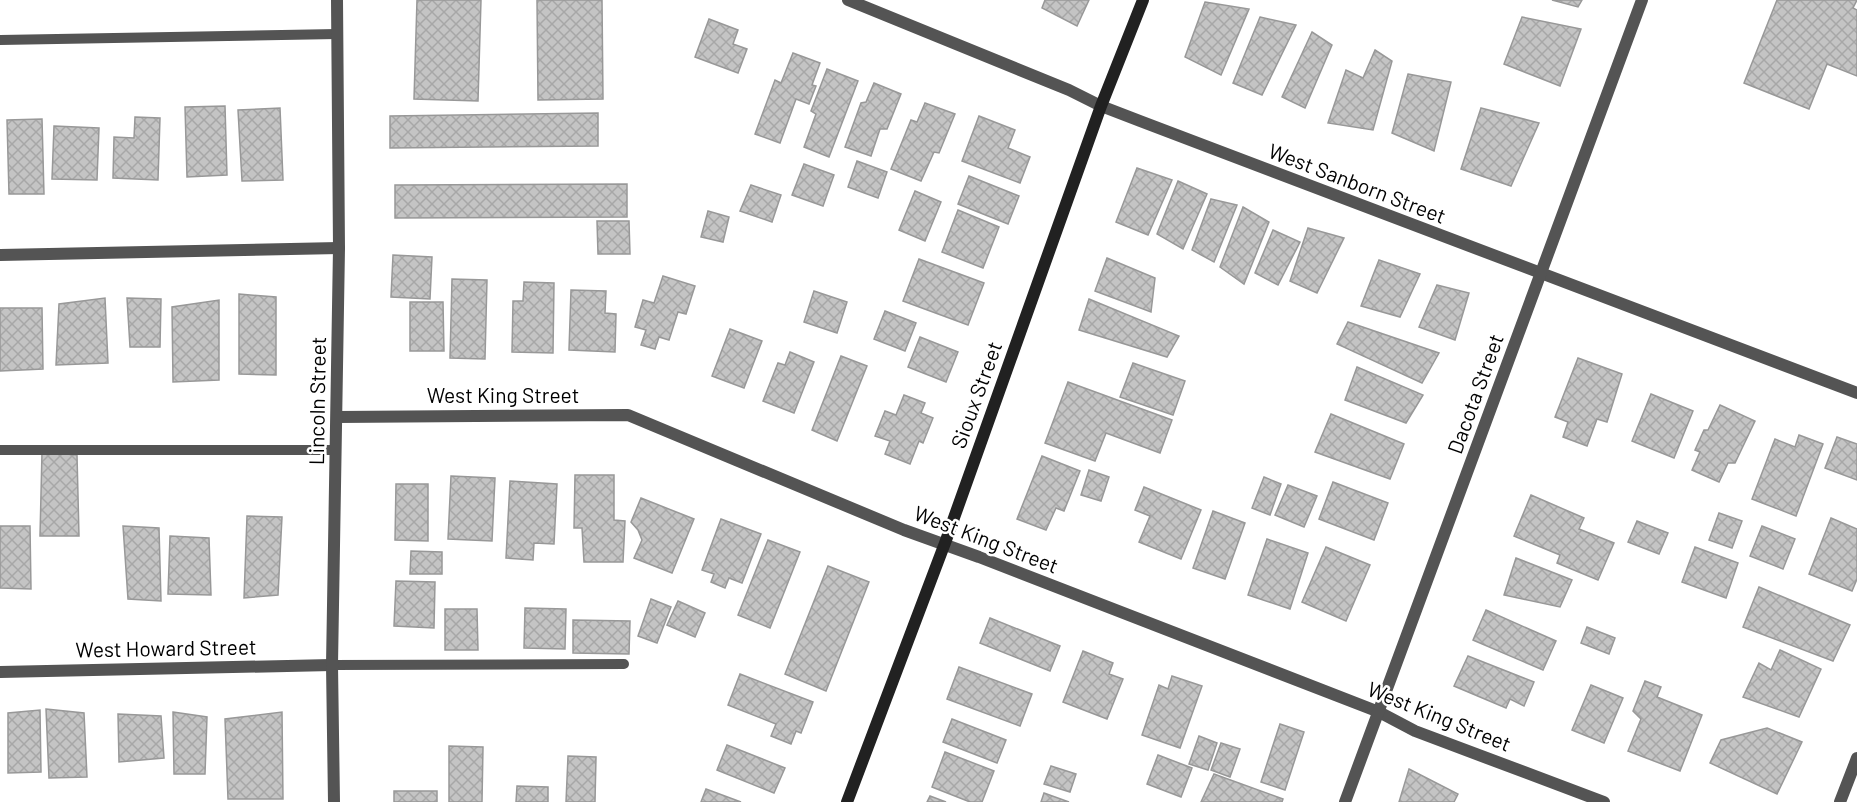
<svg xmlns="http://www.w3.org/2000/svg" width="1857" height="802" viewBox="0 0 1857 802" font-family="Barlow,sans-serif">
<style>
.building{fill:url(#building-cross-hatch);stroke:#989898;stroke-width:1.5}
.lines{fill:none;stroke-linecap:round;stroke-linejoin:round}
.lane{stroke:#545454;stroke-width:10}
.street{stroke:#545454;stroke-width:12}
.secondary{stroke:#212121;stroke-width:12}
.labels{text-anchor:middle;stroke-width:5;stroke-linejoin:round;paint-order:stroke}
.street-label{font-size:21px;fill:#000;stroke:#fff}
</style>
<defs>
<pattern id="building-cross-hatch" width="8" height="8" patternUnits="userSpaceOnUse" patternTransform="scale(1.5)"><rect width="8" height="8" fill="#c4c4c4"/><path d="M0 0l8 8M0 8l8-8" fill="none" stroke="#a7a7a7"/></pattern>
</defs>
<rect width="100%" height="100%" fill="#fff"/>
<g class="building">
<path d="M417,0H481L478,101L414,99Z"/>
<path d="M537,0H602L603,99L538,100Z"/>
<path d="M1045,0H1089L1077,26L1042,8Z"/>
<path d="M1552,0H1582L1578,7Z"/>
<path d="M1777,0H1857L1853,8L1857,10V76L1827,64L1809,109L1744,83Z"/>
<path d="M1205,2L1249,9L1221,75L1185,57Z"/>
<path d="M1260,17L1296,25L1262,95L1233,83Z"/>
<path d="M1522,17L1581,29L1560,86L1504,64Z"/>
<path d="M709,19L738,30L733,44L747,49L738,73L695,57Z"/>
<path d="M1312,32L1332,45L1305,108L1282,97Z"/>
<path d="M1375,50L1392,61L1373,130L1328,123L1346,70L1363,78Z"/>
<path d="M793,53L820,63L812,85L816,86L809,104L796,99L780,143L755,134L775,80L781,83Z"/>
<path d="M827,69L858,81L829,157L804,147L816,114L811,111Z"/>
<path d="M1408,74L1451,82L1434,151L1392,133Z"/>
<path d="M874,83L901,94L887,129H880L871,156L845,147L861,103L866,102Z"/>
<path d="M925,103L955,114L939,153L934,152L921,181L891,169L911,120L917,122Z"/>
<path d="M225,106L227,175L187,177L185,107Z"/>
<path d="M280,108L283,180L242,181L238,110Z"/>
<path d="M1481,108L1539,123L1511,186L1461,169Z"/>
<path d="M598,113V146L390,148V116Z"/>
<path d="M979,116L1015,130L1008,148L1030,157L1020,183L962,161Z"/>
<path d="M135,117L160,118L158,180L113,178L114,137L134,138Z"/>
<path d="M42,119L44,194H9L7,120Z"/>
<path d="M54,126L99,128L97,180L52,179Z"/>
<path d="M857,161L887,172L878,198L848,187Z"/>
<path d="M804,164L834,175L823,206L792,195Z"/>
<path d="M1137,168L1172,180L1148,235L1116,222Z"/>
<path d="M969,176L1019,196L1008,224L958,204Z"/>
<path d="M1178,181L1207,194L1183,249L1157,234Z"/>
<path d="M627,184V217L395,218V185Z"/>
<path d="M751,185L781,195L772,222L740,211Z"/>
<path d="M915,191L941,202L925,241L899,230Z"/>
<path d="M1211,199L1237,205L1214,262L1192,250Z"/>
<path d="M1243,207L1269,222L1244,284L1220,267Z"/>
<path d="M958,210L999,227L983,268L942,252Z"/>
<path d="M708,211L729,217L723,242L701,237Z"/>
<path d="M597,221H629L630,254H598Z"/>
<path d="M1308,228L1344,238L1317,293L1290,281Z"/>
<path d="M1273,230L1300,242L1278,285L1255,273Z"/>
<path d="M393,255L432,257L430,299L391,297Z"/>
<path d="M1107,258L1155,278L1151,312L1095,291Z"/>
<path d="M919,259L984,283L968,325L903,301Z"/>
<path d="M1379,260L1420,274L1400,317L1361,306Z"/>
<path d="M663,276L695,286L686,314L678,312L669,340L659,337L655,349L641,345L646,330L635,327L643,300L654,303Z"/>
<path d="M452,279L487,280L485,359L450,358Z"/>
<path d="M524,282L554,283L553,353L512,352L513,301H523Z"/>
<path d="M1437,285L1469,293L1455,340L1419,327Z"/>
<path d="M571,290L606,291L605,313L616,314L615,352L569,350Z"/>
<path d="M814,291L847,302L837,333L804,322Z"/>
<path d="M239,294L276,297V375L239,374Z"/>
<path d="M105,298L108,363L56,365L59,304Z"/>
<path d="M127,298L161,299L160,347H130Z"/>
<path d="M1089,299L1179,336L1167,357L1079,330Z"/>
<path d="M219,300V380L173,382L172,307Z"/>
<path d="M410,302H443L444,351H410Z"/>
<path d="M0,308H42L43,369L0,371Z"/>
<path d="M885,311L916,323L905,351L874,339Z"/>
<path d="M1348,322L1439,353L1422,383L1337,344Z"/>
<path d="M730,329L762,341L744,388L712,376Z"/>
<path d="M920,337L958,352L946,382L908,367Z"/>
<path d="M790,352L814,362L794,413L763,401L778,363L785,365Z"/>
<path d="M841,356L867,366L837,441L812,430Z"/>
<path d="M1578,358L1622,374L1607,422L1597,419L1587,446L1563,437L1568,422L1555,417Z"/>
<path d="M1133,363L1185,381L1173,415L1120,397Z"/>
<path d="M1357,367L1423,395L1406,423L1345,400Z"/>
<path d="M1068,382L1172,420L1160,453L1106,433L1095,461L1045,443Z"/>
<path d="M1651,394L1693,411L1674,458L1632,441Z"/>
<path d="M904,395L925,403L921,413L933,418L923,443L919,441L910,464L885,454L890,441L875,436L885,411L896,415Z"/>
<path d="M1720,405L1755,421L1735,463H1728L1719,482L1692,470L1700,452L1695,450L1704,430H1708Z"/>
<path d="M1331,414L1404,444L1390,479L1315,452Z"/>
<path d="M1799,435L1823,444L1796,516L1752,499L1775,439L1795,447Z"/>
<path d="M1837,437L1857,444V480L1825,468Z"/>
<path d="M42,452L77,455L79,536H40Z"/>
<path d="M1042,456L1080,471L1064,511L1056,508L1046,530L1017,519Z"/>
<path d="M1089,470L1109,477L1101,501L1081,495Z"/>
<path d="M575,475H614V520L625,521L623,562H584L582,528H574Z"/>
<path d="M451,476L495,478L492,541L448,539Z"/>
<path d="M1264,477L1281,484L1270,515L1252,508Z"/>
<path d="M510,481L557,484L554,544L534,543L533,560L506,558Z"/>
<path d="M1333,482L1388,503L1374,540L1319,519Z"/>
<path d="M396,484H428V541L395,540Z"/>
<path d="M1288,485L1317,496L1304,527L1275,515Z"/>
<path d="M1144,487L1201,510L1181,559L1139,542L1150,516L1135,510Z"/>
<path d="M1531,495L1584,518L1579,529L1614,543L1598,580L1557,563L1560,555L1514,536Z"/>
<path d="M641,498L694,519L672,573L634,558L642,540L638,530L631,522Z"/>
<path d="M1213,511L1245,523L1225,579L1193,568Z"/>
<path d="M1719,513L1742,521L1732,548L1709,540Z"/>
<path d="M247,516L282,517L278,595L244,598Z"/>
<path d="M1831,518L1857,529V579L1852,591L1809,574Z"/>
<path d="M721,519L761,534L742,583L729,578L725,588L711,582L714,574L702,570Z"/>
<path d="M1637,521L1668,533L1659,554L1628,542Z"/>
<path d="M0,526H30L31,589L0,588Z"/>
<path d="M123,526L159,528L161,601L128,599Z"/>
<path d="M1762,526L1795,539L1783,569L1750,556Z"/>
<path d="M170,536L209,538L211,595L168,594Z"/>
<path d="M1267,539L1308,553L1290,609L1248,595Z"/>
<path d="M768,540L800,552L770,628L738,615Z"/>
<path d="M1326,547L1370,565L1346,621L1302,602Z"/>
<path d="M1695,547L1738,563L1726,598L1682,582Z"/>
<path d="M411,551L442,552V574H410Z"/>
<path d="M1516,558L1572,580L1560,607L1504,595Z"/>
<path d="M828,566L869,582L826,691L785,674Z"/>
<path d="M396,581L435,582L434,628L394,626Z"/>
<path d="M1759,587L1850,625L1833,661L1743,627Z"/>
<path d="M651,599L671,607L657,643L638,636Z"/>
<path d="M678,601L705,613L695,637L667,625Z"/>
<path d="M525,608L566,609L565,649L524,648Z"/>
<path d="M445,609H477L478,650H445Z"/>
<path d="M1486,610L1556,641L1543,670L1473,640Z"/>
<path d="M990,618L1060,646L1050,671L980,643Z"/>
<path d="M573,620L630,621L629,654L573,653Z"/>
<path d="M1587,627L1615,638L1609,654L1581,643Z"/>
<path d="M1780,650L1821,669L1799,717L1743,697L1759,663L1771,670Z"/>
<path d="M1083,651L1113,663L1109,674L1123,679L1107,719L1063,702Z"/>
<path d="M1468,656L1534,682L1524,706L1510,699L1506,708L1454,686Z"/>
<path d="M959,667L1032,694L1020,726L947,699Z"/>
<path d="M740,674L813,702L801,733L796,731L791,744L771,736L776,724L728,705Z"/>
<path d="M1172,676L1202,686L1180,748L1142,735L1159,685L1168,689Z"/>
<path d="M1645,681L1661,687L1657,697L1702,715L1680,771L1628,751L1641,719L1633,711Z"/>
<path d="M1591,685L1623,698L1604,743L1572,730Z"/>
<path d="M46,709L84,713L87,777L49,778Z"/>
<path d="M40,710L41,772L8,773V713Z"/>
<path d="M173,712L207,717L205,774H174Z"/>
<path d="M282,712L283,799H228L225,719Z"/>
<path d="M118,714L161,716L164,758L119,762Z"/>
<path d="M952,719L1006,740L997,763L943,742Z"/>
<path d="M1280,724L1304,732L1285,790L1261,782Z"/>
<path d="M1767,728L1802,742L1777,794L1710,763L1721,740Z"/>
<path d="M1199,736L1217,743L1208,770L1189,764Z"/>
<path d="M1221,743L1240,749L1230,777L1211,770Z"/>
<path d="M727,745L785,768L774,793L717,770Z"/>
<path d="M449,746L483,747L482,802H449Z"/>
<path d="M945,752L994,771L982,802H970L932,787Z"/>
<path d="M1158,755L1192,768L1181,797L1147,784Z"/>
<path d="M568,756L596,757L595,802H566Z"/>
<path d="M1051,766L1076,774L1070,792L1044,784Z"/>
<path d="M1409,769L1458,794L1454,802H1399Z"/>
<path d="M1214,774L1283,799L1282,802H1201Z"/>
<path d="M517,786L548,787V802H516Z"/>
<path d="M706,789L741,802H701Z"/>
<rect x="394" y="791" width="43" height="11"/>
<path d="M1044,793L1069,802H1041Z"/>
<path d="M930,796L946,802H927Z"/>
</g>
<g class="lines">
<g class="lane">
<path d="M0,40L337,34"/>
<path d="M0,450H336"/>
<path d="M332,665L624,664"/>
</g>
<g class="street">
<path d="M848,0L1069,90L1101,106L1140,121L1857,393"/>
<path d="M0,255L339,248"/>
<path d="M337,417L628,415L904,530L979,557L1379,712L1415,731L1604,802"/>
<path d="M0,672L332,665"/>
<path d="M334,802L332,665L339,248L337,0"/>
<path d="M1345,802L1642,0"/>
<path d="M1840,802L1857,758"/>
</g>
<path class="secondary" d="M847,802L945,543L1101,106L1143,0"/>
</g>
<g class="labels">
<g class="street-label">
<text transform="translate(1357 184) rotate(21)" y="7">West Sanborn Street</text>
<text transform="translate(1476 394) rotate(-70)" y="7">Dacota Street</text>
<text transform="translate(977 395) rotate(-70)" y="7">Sioux Street</text>
<text x="503" y="403">West King Street</text>
<text transform="translate(318 401) rotate(-89)" y="7">Lincoln Street</text>
<text transform="translate(986 540) rotate(21)" y="7">West King Street</text>
<text transform="translate(166 649) rotate(-1)" y="7">West Howard Street</text>
<text transform="translate(1439 717) rotate(22)" y="7">West King Street</text>
</g>
</g>
</svg>
